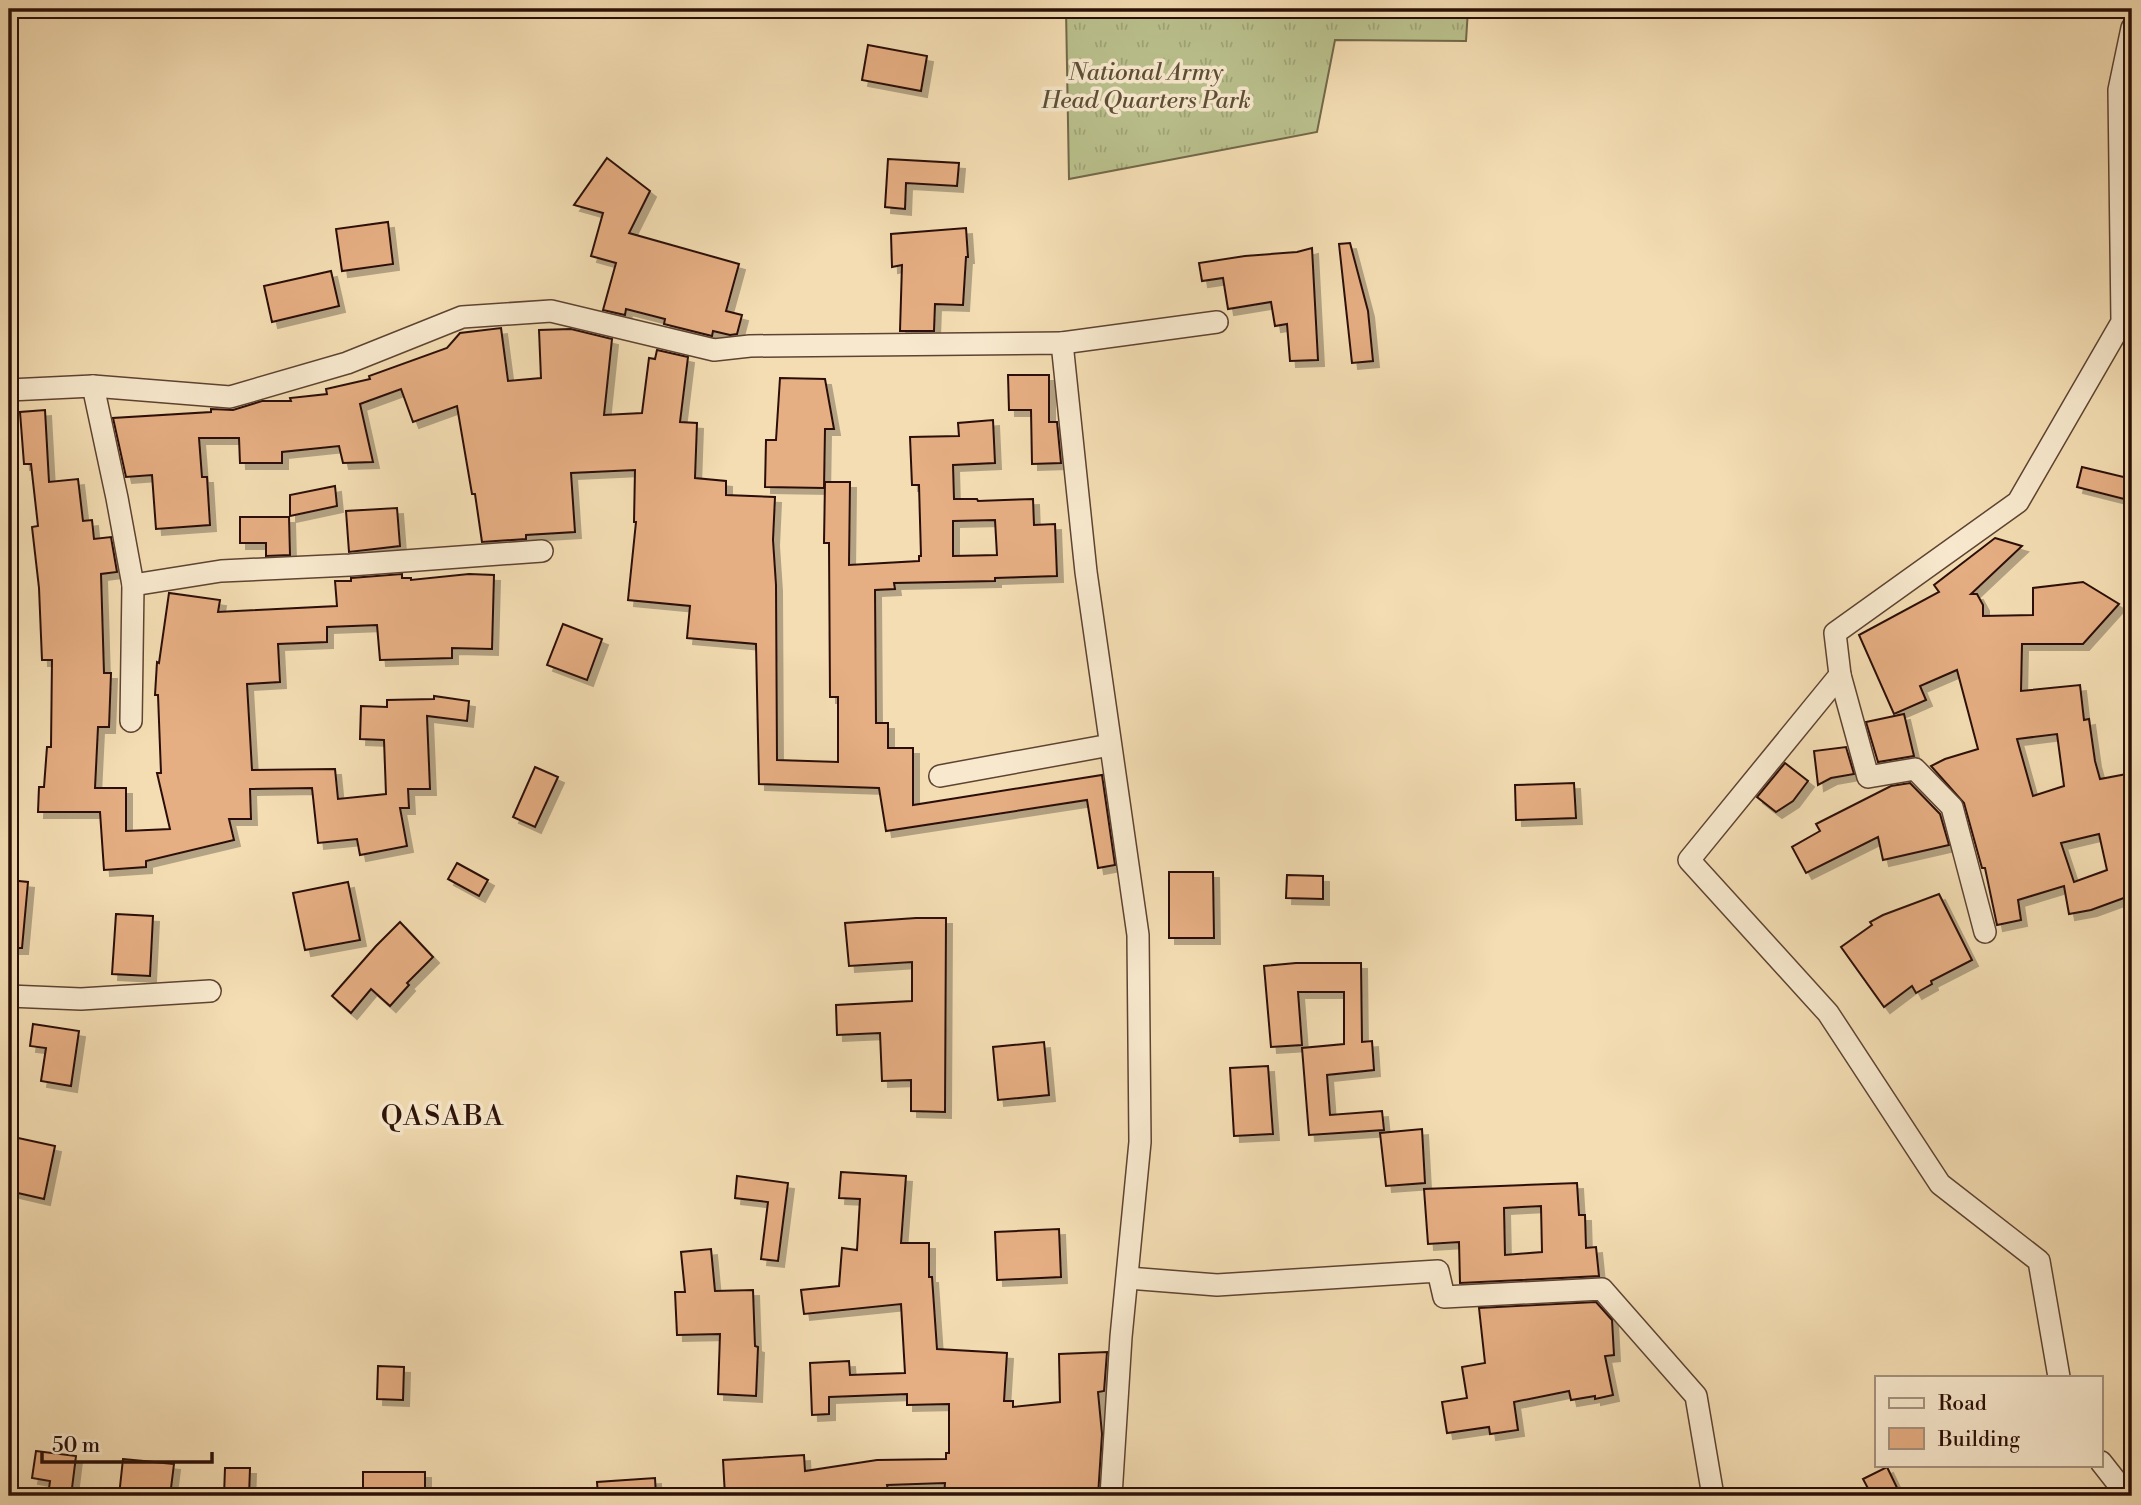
<svg xmlns="http://www.w3.org/2000/svg" width="2141" height="1505" viewBox="0 0 2141 1505" font-family="'Libre Bodoni',serif">
<style>
.grass{fill:url(#grass-tufts);stroke:#72684a;stroke-width:2}
.building{fill:#e6ae83;stroke:#2b1007;stroke-width:2;fill-rule:evenodd;filter:url(#shadow)}
.lines{fill:none;stroke-linecap:round;stroke-linejoin:round}
.street-casing{stroke:#5d4332;stroke-width:24}
.street{stroke:#f8e9ce;stroke-width:21}
.labels{text-anchor:middle;stroke-width:7;stroke-linejoin:round;paint-order:stroke}
.park-label{font-size:24px;font-style:italic;fill:#5d4e36;stroke:#f8e9ce}
.quarter-label{font-size:28px;letter-spacing:2px;fill:#2b1007;stroke:#f8e9ce}
</style>
<defs>
<pattern id="grass-tufts" width="24" height="20" patternUnits="userSpaceOnUse" patternTransform="scale(1.75)"><rect width="24" height="20" fill="#bac18d"/><path d="M3 7l-1-3M5 7V3M7 7l1-3M15 17l-1-3M17 17v-4M19 17l1-3" fill="none" stroke="#a0a578"/></pattern>
<filter id="shadow"><feDropShadow dx="6" dy="6" stdDeviation="0" flood-color="#0004"/></filter>
</defs>
<rect width="100%" height="100%" fill="#f4ddb3"/>
<filter id="stains"><feTurbulence type="fractalNoise" baseFrequency=".00286" numOctaves="4"/><feColorMatrix values="0 0 0 0 .2 0 0 0 0 .09 0 0 0 0 .02 0 0 0 .5 -.17"/></filter>
<radialGradient id="worn" r=".72"><stop offset=".6" stop-color="#630" stop-opacity="0"/><stop offset="1" stop-color="#630" stop-opacity=".3"/></radialGradient>
<path class="grass" d="M1066,9H1468L1466,41L1335,40L1317,132L1069,179Z"/>
<g class="building">
<path d="M868,45L927,56L921,91L862,80Z"/>
<path d="M607,158L650,191L629,233L739,264L726,311L742,315L737,334L730,335L713,331L712,336L664,324L665,319L626,309L625,315L603,310L616,263L591,256L603,213L574,205Z"/>
<path d="M888,159L959,163L957,186L906,183L905,209L885,207Z"/>
<path d="M388,222L393,264L342,271L336,229Z"/>
<path d="M966,228L968,257H966L963,305L935,304L934,331H900L902,265L892,267L891,234Z"/>
<path d="M1350,243L1368,311L1373,361L1352,363L1339,244Z"/>
<path d="M1312,248L1318,360L1290,361L1287,324L1275,326L1271,302L1228,309L1223,278L1202,281L1199,263L1245,256L1297,252Z"/>
<path d="M331,271L339,306L272,322L264,286Z"/>
<path d="M501,328L508,381L541,378L539,330L571,329L612,339L604,415L642,413L649,358L655,359L657,350L688,357L680,422L697,423L695,478L726,481V495L775,497L773,540L776,585L777,760L838,762V697H830L829,543H824L825,482H850L849,565L919,561V556H921L919,485H912L910,437L959,436L958,423L993,420L995,463L953,465L954,499H977L978,501L1033,499L1034,525L1055,524L1057,576L995,578V581L894,583L895,589L875,590L876,723H888V748H913V805L1102,775L1115,865L1098,868L1087,800L886,831L879,788L759,784L756,644L687,638L690,606L628,600L636,522H634L635,470L571,473L575,532L526,535V539L482,542L475,494H472L457,406L413,422L401,389L360,404L373,462L343,463L339,446L282,452V463H240L239,438H199L202,477H207L210,525L156,529L152,475L126,477L113,418L211,412V409L233,410L262,401H291L290,398L327,394L326,389L370,379L369,376L447,348L460,333ZM995,520L997,555L953,556V521Z"/>
<path d="M1008,375H1049V422H1057L1061,463L1032,464L1031,410H1009Z"/>
<path d="M780,378L825,379L834,429H825L824,488L765,487L766,440H776Z"/>
<path d="M45,410L49,482L78,479L83,521L92,520L94,539L111,537L117,572L101,574L104,673H111L109,727H98L95,788H126V831L170,829L157,773H161L158,695H155L157,662L159,663L169,593L220,600L218,612L337,606L335,581H351V578L402,574V578H411V580L469,574L494,575L492,649L452,648V658L380,660L377,625L327,627V642L278,644L280,682L247,684L252,770L335,769L338,799L386,794L384,740L360,739L361,706L387,707V700L434,699V696L469,701L467,721L427,716L430,789H408L409,808H400L407,846L360,855L357,839L318,843L312,788L250,789L251,819H229L234,840L146,861V867L104,870L100,812H38L39,787H44L47,747H51L52,660H42L39,588L32,527L38,526L31,464H24L20,412Z"/>
<path d="M2082,467L2132,479V501L2077,487Z"/>
<path d="M335,486L337,506L290,516V495Z"/>
<path d="M397,508L400,546L349,552L346,511Z"/>
<path d="M240,517H289L290,555L266,556V543H240Z"/>
<path d="M1995,538L2022,546L1971,594H1977L1983,605V616L2033,615V588L2083,582L2119,604L2083,644H2022L2021,691L2080,685L2084,720L2089,719L2095,761L2100,779L2132,773V895L2091,910L2069,914L2064,886L2018,900L2021,920L1997,925L1985,868H1982L1964,803L1931,766L1945,759L1978,749L1957,670L1920,686L1926,700L1894,714L1859,635L1939,592L1934,585ZM2057,734L2064,786L2033,796L2017,739ZM2099,834L2107,870L2074,882L2061,843Z"/>
<path d="M563,624L602,639L587,680L547,665Z"/>
<path d="M1904,714L1914,756L1878,762L1866,722Z"/>
<path d="M1846,747L1854,774L1831,778L1818,785L1814,751Z"/>
<path d="M1785,763L1808,781L1793,801L1776,812L1757,797Z"/>
<path d="M535,767L558,777L535,827L513,817Z"/>
<path d="M1574,783L1576,818L1516,820L1515,785Z"/>
<path d="M1910,783L1940,814L1949,845L1883,860L1878,837L1806,873L1792,847L1820,831L1816,824L1891,786Z"/>
<path d="M457,863L488,880L479,896L448,879Z"/>
<path d="M1169,872H1213L1214,938H1169Z"/>
<path d="M1287,875L1323,876V899L1286,898Z"/>
<path d="M9,880L28,882L22,948H9Z"/>
<path d="M348,882L360,940L305,950L293,893Z"/>
<path d="M1939,894L1972,960L1931,981L1932,984L1916,993L1912,986L1884,1007L1841,947L1872,925L1870,922L1883,915Z"/>
<path d="M116,914L153,916L150,976L112,974Z"/>
<path d="M916,918H946L945,1112L911,1111V1080L882,1081L880,1033L837,1035L836,1005L912,1001V962L849,966L845,923Z"/>
<path d="M400,922L433,957L407,983L409,985L390,1006L371,989L351,1013L332,996L376,946Z"/>
<path d="M1296,963H1361L1362,1042L1372,1041L1374,1070L1327,1075L1330,1115L1382,1111L1384,1130L1309,1135L1302,1048L1344,1044V992H1298L1302,1045L1271,1047L1264,966Z"/>
<path d="M33,1024L79,1031L71,1086L41,1081L46,1048L30,1046Z"/>
<path d="M1044,1042L1049,1095L998,1100L993,1047Z"/>
<path d="M1268,1066L1273,1134L1234,1136L1230,1068Z"/>
<path d="M1422,1129L1425,1183L1386,1186L1380,1133Z"/>
<path d="M9,1136L55,1146L44,1199L9,1191Z"/>
<path d="M841,1172L906,1176L901,1243H929V1277H932L937,1349L1007,1353L1004,1401H1013V1407L1060,1402L1059,1354L1107,1352L1104,1391L1098,1392L1102,1434L1098,1496H944L945,1483L887,1485L889,1496H725L723,1460L804,1455L805,1471L877,1460L946,1459V1453H949V1404L907,1405V1394L829,1397V1414L812,1415L810,1363L849,1361L850,1375L905,1373L901,1304L804,1314L801,1290L839,1286L842,1248L857,1250L860,1199L839,1198Z"/>
<path d="M737,1176L788,1183L778,1261L761,1259L768,1202L735,1198Z"/>
<path d="M1577,1183L1579,1215H1585L1586,1248L1596,1247L1599,1276L1460,1283L1459,1242L1428,1244L1424,1189ZM1541,1206L1542,1252L1505,1255L1504,1208Z"/>
<path d="M1059,1229L1061,1277L997,1280L995,1232Z"/>
<path d="M711,1249L715,1291L753,1290L755,1346L758,1347L756,1396L718,1394L720,1334L677,1335L675,1292H685L681,1252Z"/>
<path d="M1596,1302L1612,1320L1614,1355L1605,1356L1613,1395L1595,1399V1396L1571,1400L1569,1391L1514,1402L1518,1430L1490,1434L1489,1427L1447,1433L1442,1402L1467,1398L1462,1367L1485,1363L1479,1308Z"/>
<path d="M378,1366L404,1367L403,1400L377,1399Z"/>
<path d="M36,1451L76,1456L71,1496H48L50,1481L32,1478Z"/>
<path d="M123,1459L174,1464L170,1496H119Z"/>
<path d="M1887,1467L1901,1496H1872L1863,1479Z"/>
<path d="M225,1468H250L249,1496H224Z"/>
<rect x="363" y="1472" width="62" height="24"/>
<path d="M655,1478L656,1496H598L597,1482Z"/>
</g>
<g class="lines">
<defs>
<g id="street">
<path d="M1062,343L1217,322"/>
<path d="M93,386L117,498L133,585L131,721"/>
<path d="M9,390L93,386L230,397L347,363L462,317L551,311L714,350L750,346L1062,343L1086,572L1138,935L1140,1142L1121,1337L1111,1496"/>
<path d="M133,585L221,571L350,565L542,551"/>
<path d="M1840,675L1868,777L1915,769L1952,807L1985,932"/>
<path d="M940,776L1110,745"/>
<path d="M9,996L81,999L210,991"/>
<path d="M1128,1278L1217,1285L1438,1271L1444,1297L1602,1289L1696,1396L1713,1496"/>
<path d="M2059,1377L2039,1261L1940,1184L1828,1013L1689,860L1840,675L1835,633L2018,502L2122,322L2119,90L2132,28"/>
<path d="M2101,1462L2123,1490L2114,1496"/>
</g>
</defs>
<use href="#street" class="street-casing"/>
<use href="#street" class="street"/>
</g>
<g class="labels">
<g class="park-label">
<text x="1146" y="80">National Army<tspan x="1146" dy="28">Head Quarters Park</tspan></text>
</g>
<g class="quarter-label">
<text x="443" y="1125">QASABA</text>
</g>
</g>
<rect width="2141" height="1505" fill="none" stroke="#f4ddb3" stroke-width="35"/>
<rect x="10" y="10" width="2120" height="1484" fill="none" stroke="#2b1007" stroke-width="3.5"/>
<rect x="18" y="18" width="2106" height="1470" fill="none" stroke="#2b1007" stroke-width="2"/>
<rect x="1875" y="1376" width="228" height="91" fill="#f8e9ce" stroke="#a6927e" stroke-width="2"/>
<rect x="1889" y="1398" width="35" height="10" fill="#f8e9ce" stroke="#a6927e" stroke-width="2"/>
<text x="1938" y="1410" font-size="21" fill="#2b1007">Road</text>
<rect x="1889" y="1428" width="35" height="21" fill="#e6ae83" stroke="#a6927e" stroke-width="2"/>
<text x="1938" y="1446" font-size="21" fill="#2b1007">Building</text>
<path d="M42 1452v10h170v-10" fill="none" stroke="#2b1007" stroke-width="3.5"/>
<text x="52" y="1452" font-size="21" fill="#2b1007" stroke="#f8e9ce" stroke-width="5" paint-order="stroke">50 m</text>
<rect width="100%" height="100%" filter="url(#stains)"/>
<rect width="100%" height="100%" fill="url(#worn)"/>
</svg>
